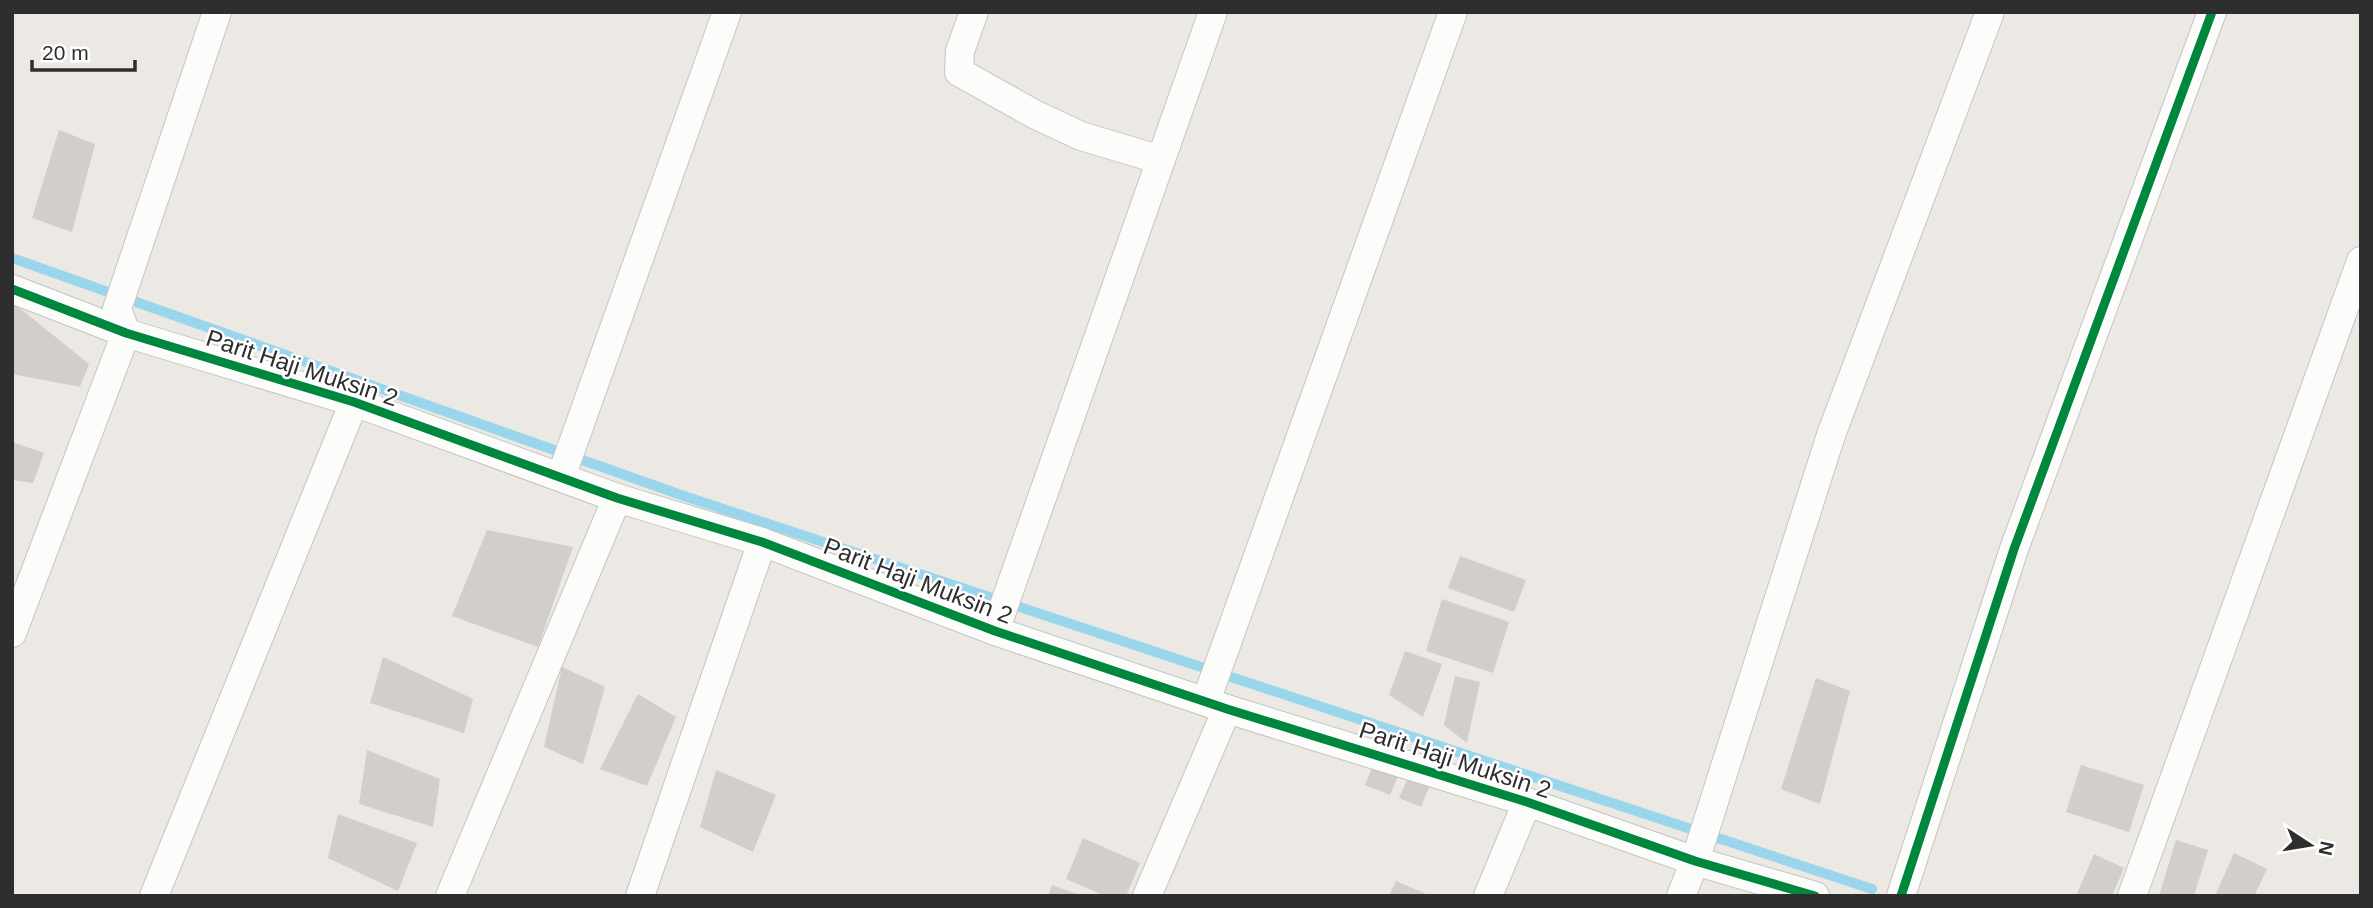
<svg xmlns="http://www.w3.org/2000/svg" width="2373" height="908" viewBox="0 0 2373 908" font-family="Helvetica,sans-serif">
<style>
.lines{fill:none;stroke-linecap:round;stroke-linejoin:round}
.stream{stroke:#99d6ec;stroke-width:10}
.building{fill:#d1cecb}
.street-casing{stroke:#c5c4c5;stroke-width:30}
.street{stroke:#fcfcfb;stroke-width:28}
.cycleway-casing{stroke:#fff;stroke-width:13}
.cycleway{stroke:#00873e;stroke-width:9}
.labels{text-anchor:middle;stroke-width:5;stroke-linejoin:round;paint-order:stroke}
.street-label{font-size:24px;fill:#2e2e2e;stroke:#fff}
</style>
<rect width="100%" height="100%" fill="#ece8e4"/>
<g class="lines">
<path class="stream" d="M12,258L684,496L1872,889"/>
</g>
<g class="building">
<path d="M59,130L95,144L72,232L32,218Z"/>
<path d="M12,302L89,364L80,387L12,374Z"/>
<path d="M12,442L44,453L33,483L12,480Z"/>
<path d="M487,530L573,547L538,647L452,616Z"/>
<path d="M1460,556L1526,580L1514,612L1448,588Z"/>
<path d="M1442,599L1509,622L1493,673L1426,651Z"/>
<path d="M1405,651L1442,664L1423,717L1389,695Z"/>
<path d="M383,657L473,699L464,733L370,703Z"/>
<path d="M562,667L605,687L583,764L544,747Z"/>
<path d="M1455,676L1480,682L1467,743L1444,725Z"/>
<path d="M1816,678L1850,691L1820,804L1781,789Z"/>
<path d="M638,694L676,717L647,786L600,769Z"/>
<path d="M367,750L440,779L433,827L359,804Z"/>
<path d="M1376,759L1401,769L1390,795L1365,785Z"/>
<path d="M2081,765L2144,785L2129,832L2066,812Z"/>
<path d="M1412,769L1433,777L1421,807L1399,798Z"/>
<path d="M716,770L776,795L753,852L700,827Z"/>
<path d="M338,814L417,843L398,891L328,858Z"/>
<path d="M1083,838L1140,863L1126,896H1105L1066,879Z"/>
<path d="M2176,840L2208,850L2194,896H2159Z"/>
<path d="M2234,853L2267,869L2254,896H2215Z"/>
<path d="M2094,854L2124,868L2112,896H2076Z"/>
<path d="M1396,881L1431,896H1389Z"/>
<path d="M1052,885L1080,895V896H1048Z"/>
</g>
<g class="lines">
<defs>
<g id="street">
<path d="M974,12L960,51L959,72L1034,114L1081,136L1161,160"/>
<path d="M12,289L126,333L354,402L617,498L762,542L995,631L1227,709L1527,802L1695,861L1815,896"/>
<path d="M561,477L727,12"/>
<path d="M995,631L1213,12"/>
<path d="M12,633L126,333L117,309L217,12"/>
<path d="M1206,701L1453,12"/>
<path d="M154,896L354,402"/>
<path d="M450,896L617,498"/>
<path d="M640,896L762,542"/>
<path d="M1147,896L1227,709"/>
<path d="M1488,896L1527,802"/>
<path d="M1681,896L1695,861L1831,435L1990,12"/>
<path d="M1901,896L2014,549L2212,12"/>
<path d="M2132,896L2361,261"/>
</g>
</defs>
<use href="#street" class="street-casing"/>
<use href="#street" class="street"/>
<defs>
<g id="cycleway">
<path d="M12,289L126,333L354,402L617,498L762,542L995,631L1227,709L1527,802L1695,861L1815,896"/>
<path d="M1901,896L2014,549L2212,12"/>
</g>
</defs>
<use href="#cycleway" class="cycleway-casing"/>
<use href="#cycleway" class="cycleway"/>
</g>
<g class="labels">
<g class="street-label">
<text transform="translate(302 368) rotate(18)" y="8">Parit Haji Muksin 2</text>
<text transform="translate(918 581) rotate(21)" y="8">Parit Haji Muksin 2</text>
<text transform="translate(1455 760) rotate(18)" y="8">Parit Haji Muksin 2</text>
</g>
</g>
<rect width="2373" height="908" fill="none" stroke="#2e2e2e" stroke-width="28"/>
<g transform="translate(2310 845) rotate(102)" stroke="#ffffff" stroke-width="5" paint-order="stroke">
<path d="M0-5L12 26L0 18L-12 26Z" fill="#2e2e2e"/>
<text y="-10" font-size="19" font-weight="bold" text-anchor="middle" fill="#2e2e2e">N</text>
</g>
<path d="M32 60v10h103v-10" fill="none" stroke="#2e2e2e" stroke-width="3.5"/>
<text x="42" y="60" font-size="21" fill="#2e2e2e" stroke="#ffffff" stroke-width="5" paint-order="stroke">20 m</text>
</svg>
